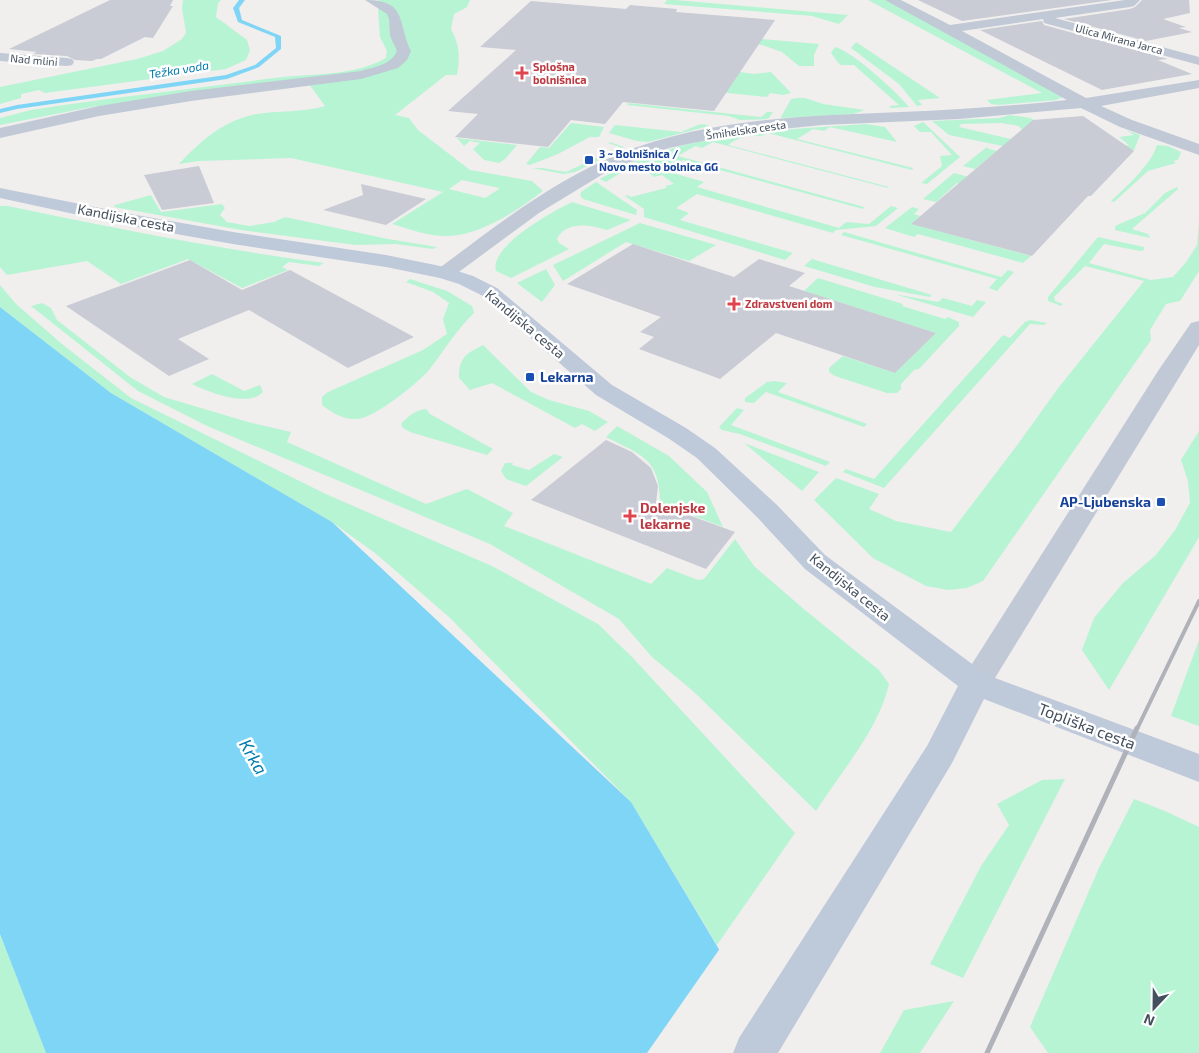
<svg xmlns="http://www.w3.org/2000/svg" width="1199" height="1053" viewBox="0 0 1199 1053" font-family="'Exo 2',sans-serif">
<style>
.green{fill:#b7f4d3;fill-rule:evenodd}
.water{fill:#7fd5f5}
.pier{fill:#f1eeee}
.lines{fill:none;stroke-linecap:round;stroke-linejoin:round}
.stream{fill:#7fd5f5;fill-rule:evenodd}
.building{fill:#c9ccd4}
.minor{fill:#c0c9d5;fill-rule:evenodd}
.tertiary{fill:#c0c9d5;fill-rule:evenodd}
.secondary{fill:#bec9d9;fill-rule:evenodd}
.rail-far1{stroke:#afb2b9;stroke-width:4}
.rail{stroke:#afb2b9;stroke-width:5}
.health-dot{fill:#e0444e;stroke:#fff;stroke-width:2}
.transit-dot{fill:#1a4fb4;stroke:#fff;stroke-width:2}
.labels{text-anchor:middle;stroke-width:5;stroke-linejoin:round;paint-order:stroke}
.far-street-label{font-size:11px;fill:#44505e;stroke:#fff}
.far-health-label{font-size:11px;font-weight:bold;fill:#be3a42;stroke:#fff;text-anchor:start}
.far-transit-label{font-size:11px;font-weight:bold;fill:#164399;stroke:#fff;text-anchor:start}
.far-water-label{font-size:12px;font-style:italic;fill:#017dad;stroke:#fff}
.street-label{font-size:14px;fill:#44505e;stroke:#fff}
.transit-label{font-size:14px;font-weight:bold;fill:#164399;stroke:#fff;text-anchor:start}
.health-label{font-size:14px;font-weight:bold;fill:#be3a42;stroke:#fff;text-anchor:start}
.near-street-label{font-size:16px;fill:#44505e;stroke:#fff}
.near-water-label{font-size:18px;font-style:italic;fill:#017dad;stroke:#fff}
</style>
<rect width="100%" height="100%" fill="#f1eeee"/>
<g class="green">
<path d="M183,0H221L218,3L216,17L247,40L250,50L246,60L226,69L45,93L39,90L21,94V98L0,104V87L137,59L163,51L182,39L186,33L182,8Z"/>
<path d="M377,0H470L467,7L454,14L451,29C460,46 460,57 457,75H446L395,115L409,118L418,130L470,170L532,181L543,191C518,210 479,237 445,236C428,236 409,229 392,224L443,192L291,158L199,161L179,164C201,141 220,123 252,115C276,110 302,113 325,106L309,84L405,60L396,12ZM462,180L499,188V189L485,198L449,189Z"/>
<path d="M667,0H675L848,15L839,24L812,16L664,4Z"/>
<path d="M868,0H886L1063,97L1056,100L998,105L991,104L987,100L1042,93Z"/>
<path d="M378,9H382L390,16L400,53L394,61L366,72L91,107L0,125V118L31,110C112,97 193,89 274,78C310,73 353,77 386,58L387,51L380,37Z"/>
<path d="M657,30L819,44L814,55V66H799L782,52L762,45Z"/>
<path d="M856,42L940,98L918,100L922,105L917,106L899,84L851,48Z"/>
<path d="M835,47C852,51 897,92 909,107L891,108L889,106L899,105L854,65H840L831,53Z"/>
<path d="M740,72L754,74L771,72L791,93L783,95L770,93L767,97L620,82Z"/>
<path d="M797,98H805L823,104L865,110L853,114L782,118L781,117L791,99Z"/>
<path d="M628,103L761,117L767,112H773L768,119L740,120L729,116L627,105Z"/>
<path d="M1010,115L1031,118L1055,136C1074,134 1091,136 1107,148L1129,145L1119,137L1134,135L1126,130L1140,135L1134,150C1117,156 1045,136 1023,131L1019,126L1001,123L961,124L959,127L1011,139L1003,146L949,135L932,121L999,118Z"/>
<path d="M923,122L960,157L927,184L921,183L942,166L940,156L952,155L931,132H920L914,126Z"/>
<path d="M571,123L604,127L599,137H590L558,154L530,165L526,164L540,147L549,148Z"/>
<path d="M704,124L709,126L648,142L637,141L609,133L615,125L681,132L698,125Z"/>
<path d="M866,124L885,127L897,142L830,127L824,131L813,129L797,139L913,168L912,170L768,133C760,138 756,135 747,136C740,137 734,141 728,145L889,187L888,188L713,142L702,148L695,146L678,156L864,207L863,209L683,160L666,171L704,182L697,187L839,228L846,222L869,224L891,206L898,208L876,226L836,230L833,233L697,194L676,208L689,213L680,220L793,253L785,260L644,217V209L625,196L627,195L631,197L666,188L667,187L665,186L674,184L662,175L654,177L647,171L635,166L622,172L606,182L600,179C682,131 775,131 866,124Z"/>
<path d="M457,138L517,145L505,159L499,163L484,160L473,149L480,143L470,141L464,146Z"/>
<path d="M610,142L624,147L575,172L564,174L532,168H542L566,172L620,147L608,143Z"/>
<path d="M1157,145L1168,146L1181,152L1178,160L1173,161L1176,163L1148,171L1114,202L1111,201C1126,187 1151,165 1157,145Z"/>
<path d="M987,147L989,149L997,151L975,169L963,166Z"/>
<path d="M954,173L973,178L961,184L957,183L936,202L923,199Z"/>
<path d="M596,182L637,210L636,215L583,199L580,195L581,192Z"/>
<path d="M1177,187L1178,189L1132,229L1148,234L1150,238L1115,230V226L1145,213L1165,193Z"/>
<path d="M151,195L161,212L222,204L225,208L220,215L227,222L249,226L274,222L285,217L388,239L437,247L433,249L396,244L356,245L317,240L241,230L114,207L115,205Z"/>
<path d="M572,202L631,220L607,230C591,225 566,220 557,239L559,243L569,249L511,278L496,271C489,246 552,212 572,202Z"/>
<path d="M0,206H8C113,228 218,249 324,263L319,266L289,262L282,267L288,270L242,288L188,259L121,284L87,261L7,275L0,267Z"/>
<path d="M912,207L919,209L914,214L920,216L912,224L1031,256L1023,263L918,234L914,237L885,228Z"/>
<path d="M1199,221V271L1180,301L1166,304L1150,330L1151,340L983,581L967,588L948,590L926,586L873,558L814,500L836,478L879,494L869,509L896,521L951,532L1018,444L1059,387L1144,281L1085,266L1054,297L1055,301L1063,304L1061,306L1048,301V297L1098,237L1144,247V250L1140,251L1104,244L1089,263L1151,280L1173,277L1187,261L1197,245Z"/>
<path d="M640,223L716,245L689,261L626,242L563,281L553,265Z"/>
<path d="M844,232L1001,277L1008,270L1014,272L997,291L989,288L997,279L841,235Z"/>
<path d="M812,259L932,295L930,297L875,287L804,266Z"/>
<path d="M546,269L555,285L542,302L517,283Z"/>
<path d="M818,278L903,304L902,306L945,319L948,317L959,322V326L919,369L914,370L901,384V389L897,393H887L835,376L829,372V368L843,356L895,373L936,333L804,291Z"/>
<path d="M410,279L447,291L472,306L474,313C456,330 444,351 429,370C418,383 373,419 357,419C344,420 332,413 322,405V397L328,392L423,350L447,334L443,319L449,303L433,292L406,282Z"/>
<path d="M0,285L16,304L62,344L131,398L328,495L492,566L598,624L632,657L795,833L717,945L631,802L449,617L375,553L332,522L111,393L0,307Z"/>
<path d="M894,294L938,302L943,298L972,306L977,300L986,302L973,317Z"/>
<path d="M42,303L51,308L57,320L130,377L164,397L248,422L291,432L287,442L426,504L467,489L513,513L504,526L651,584L667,568L698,580L704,579L735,539L754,566L805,610L879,670L889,684C879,729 841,772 816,811L693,691L652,657L619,619L490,544L207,426L138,391L31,306Z"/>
<path d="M1030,320L1047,323L1044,325L1030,324L884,488L843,472L846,469L874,479L1003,335L1010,338L1025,322Z"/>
<path d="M483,345L531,392L549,400L589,411L608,422L595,431L582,424L575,428L492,383L470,390L459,378C459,358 465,354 483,345Z"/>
<path d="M212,374L244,391L260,385L263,392C248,408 208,392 192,384Z"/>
<path d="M774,381L787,383L778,392L867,424L864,427L766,392L754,403L745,402V398L767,382Z"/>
<path d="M737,408L744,410L731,425L830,462L826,466L740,434L722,430L719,427Z"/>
<path d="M426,409L430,414L493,449L487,455L410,432L403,428L401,424C408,416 416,410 426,409Z"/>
<path d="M617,426L669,456L707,492L723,527L660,503C660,458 641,455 606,437Z"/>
<path d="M1199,431V537L1109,690L1082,650L1094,618L1123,583L1156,555L1175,530L1190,503L1188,481L1181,460Z"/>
<path d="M744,443L819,472L802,491Z"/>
<path d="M554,454L563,457L526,486L506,479L501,471L505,463H513L512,465L529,470Z"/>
<path d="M1199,640V726L1171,716Z"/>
<path d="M1065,779L963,978L930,964L981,866L1009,825L997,804L1042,780Z"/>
<path d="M1134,799L1165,811L1199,827V1053H1048L1030,1027L1099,868Z"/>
<path d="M0,934L46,1053H0Z"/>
<path d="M954,1001L920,1053H880L904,1010Z"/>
</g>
<path class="water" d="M0,307L111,393L332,522L631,802L781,1053H46L0,934Z"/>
<path class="pier" d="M721,947L784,1053H647Z"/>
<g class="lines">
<path class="stream" d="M239,0H245L239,8L242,20L281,36V49L259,67L227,79L17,109L0,113V109L17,105L226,75L255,65L276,48L275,37L238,22L233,8Z"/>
</g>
<g class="building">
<path d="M110,0H173L170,6H173L153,38L145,37L101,59H97L92,61L75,60L67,56L33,54L37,52L9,49Z"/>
<path d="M918,0H1112L962,21Z"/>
<path d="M1142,0H1189L1190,13L1163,19L1186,27L1179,28L1192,32L1146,41L1064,19L1130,9L1135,7Z"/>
<path d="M531,1L626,9L630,5L677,9L676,12L775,20L714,111L623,102L605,124L571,120L548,147L455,137L478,114L448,111L516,50L480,47Z"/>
<path d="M1042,21L1044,25L1168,59L1158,60L1192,74L1102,90L980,30Z"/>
<path d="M1083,116L1134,151L1091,196H1088L1032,256L911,224L1033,120Z"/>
<path d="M199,166L214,203L162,210L144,175Z"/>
<path d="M361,184L426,199L386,225L323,210L363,195Z"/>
<path d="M633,244L734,277L759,259L805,273L789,286L936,333L895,373L776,333L720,379L639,349L654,337L640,332L661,317L567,284Z"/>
<path d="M190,260L242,290L290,270L414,337L348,368L249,310L178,339L209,359L169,376L66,306Z"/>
<path d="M606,440L632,452L651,468L658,486L656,503L735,532L706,569L531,500Z"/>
</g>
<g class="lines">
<g class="minor">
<path d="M365,0C408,0 397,22 411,51L407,60L398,68L361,79L191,101L99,116L0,138V128L99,106L191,91L361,71C374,67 391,65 397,51L390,36L389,19L387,14Z"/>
<path d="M885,0H901L950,25L1125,0H1140L1134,6L1130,7L1055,18L1199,57V65L1044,23L1043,19L962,31L1086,98L1199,80V88L1101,106L1132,120L1199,144V155L1120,127L1081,108L959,119L822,125L741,133L669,148L608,171L539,213L452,277L445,279L438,277L435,273L438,269C495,227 552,181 619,154C708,118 807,116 901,112C957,110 1012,106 1067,100Z"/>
<path d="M0,53L67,58L72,59L74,62L72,65L67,66L0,61Z"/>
</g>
<path class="tertiary" d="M1199,321V345L987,691L976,695L965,691L960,683L965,675L1158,371L1191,323Z"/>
<path class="secondary" d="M0,188L125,213L233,232L386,255L445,267L473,276L497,288L612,385L686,428L715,448L777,505L825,555L987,675L1199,754V782L984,699L952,763L778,1053H733L739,1038L927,746L958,686L805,569L757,517L697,458L668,438L596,395L483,296L459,284L440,278L386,267L233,244L125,225L0,198Z"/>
<path class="rail-far1" d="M1137,729L1199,601"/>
<path class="rail" d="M987,1053L1137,728"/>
</g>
<g class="health-dot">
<path d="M519.5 65.5h5v5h5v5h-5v5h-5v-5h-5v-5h5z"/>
<path d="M731.5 296.5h5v5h5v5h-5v5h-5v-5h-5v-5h5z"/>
<path d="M627.5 508.5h5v5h5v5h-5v5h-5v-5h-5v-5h5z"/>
</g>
<g class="transit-dot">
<rect x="584" y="155" width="10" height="10" rx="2.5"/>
<rect x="525" y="372" width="10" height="10" rx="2.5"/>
<rect x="1156" y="497" width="10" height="10" rx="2.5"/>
</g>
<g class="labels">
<g class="far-street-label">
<text transform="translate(1119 39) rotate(15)" y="4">Ulica Mirana Jarca</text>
<text transform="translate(34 60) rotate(5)" y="4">Nad mlini</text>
<text transform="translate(746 130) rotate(-8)" y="4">Šmihelska cesta</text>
</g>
<g class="far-health-label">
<text x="533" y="71">Splošna<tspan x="533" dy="13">bolnišnica</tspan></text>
<text x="745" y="308">Zdravstveni dom</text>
</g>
<g class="far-transit-label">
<text x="599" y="158">3 ~ Bolnišnica /<tspan x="599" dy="13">Novo mesto bolnica GG</tspan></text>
</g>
<g class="far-water-label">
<text transform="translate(179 70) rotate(-9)" y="4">Težka voda</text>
</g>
<g class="street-label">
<text transform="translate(126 218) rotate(11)" y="5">Kandijska cesta</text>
<text transform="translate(525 324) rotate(40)" y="5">Kandijska cesta</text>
<text transform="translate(850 587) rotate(39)" y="5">Kandijska cesta</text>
</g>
<g class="transit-label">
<text x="540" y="382">Lekarna</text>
<text x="1151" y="507" text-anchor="end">AP-Ljubenska</text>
</g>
<g class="health-label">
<text x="640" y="513">Dolenjske<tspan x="640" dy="16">lekarne</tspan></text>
</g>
<g class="near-street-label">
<text transform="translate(1087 726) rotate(21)" y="6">Topliška cesta</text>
</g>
<g class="near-water-label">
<text transform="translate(253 757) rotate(60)" y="6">Krka</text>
</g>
</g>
<g transform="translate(1154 1008) rotate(202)" stroke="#ffffff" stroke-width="4" paint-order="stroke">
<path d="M0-4L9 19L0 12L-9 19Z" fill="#44505e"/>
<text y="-8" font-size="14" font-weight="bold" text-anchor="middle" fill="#44505e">N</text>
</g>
</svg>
